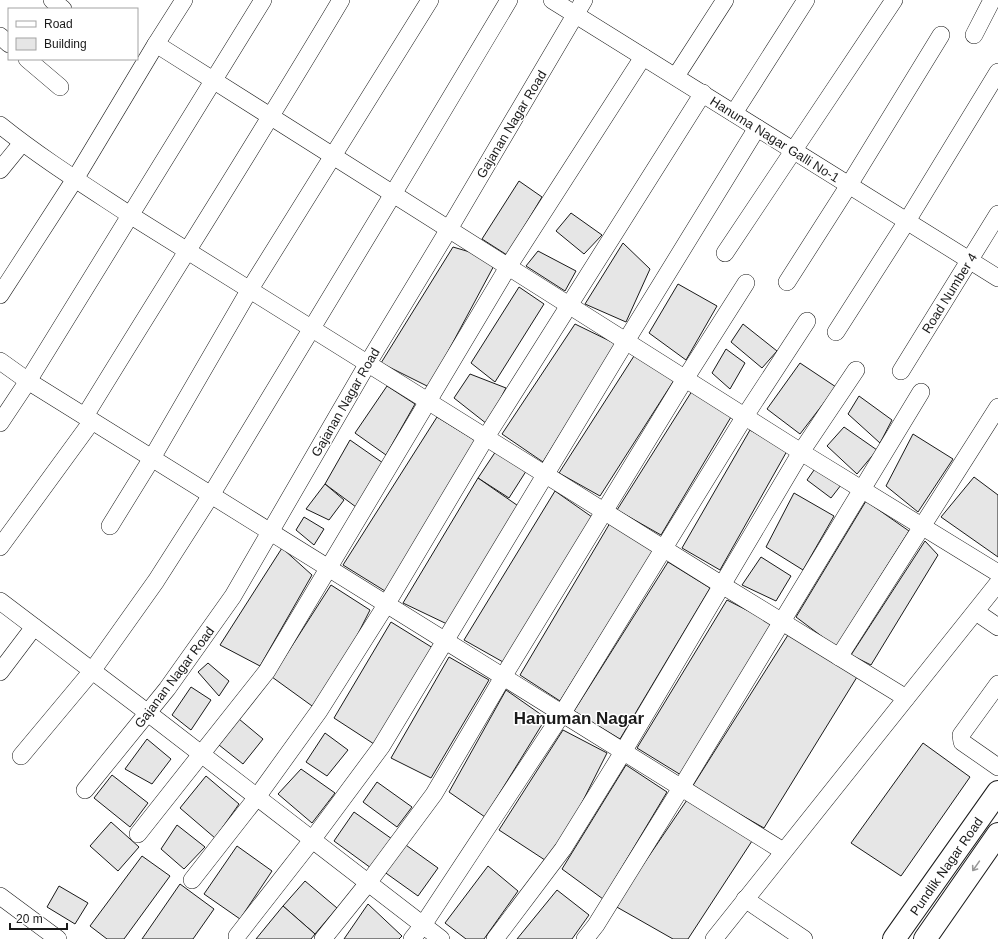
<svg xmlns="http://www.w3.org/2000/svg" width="998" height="939" viewBox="0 0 998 939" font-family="Arial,sans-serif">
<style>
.building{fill:#e6e6e6;stroke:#1a1a1a}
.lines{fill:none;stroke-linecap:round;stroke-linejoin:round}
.street-casing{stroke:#1a1a1a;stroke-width:18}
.secondary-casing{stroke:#1a1a1a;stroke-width:24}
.street{stroke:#fff;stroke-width:17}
.secondary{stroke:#fff;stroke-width:22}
.oneway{stroke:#989898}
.labels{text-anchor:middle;stroke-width:3;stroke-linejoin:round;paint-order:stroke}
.street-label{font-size:13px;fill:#1a1a1a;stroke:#fff}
.district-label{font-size:17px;font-weight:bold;fill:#1a1a1a;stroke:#fff}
</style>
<rect width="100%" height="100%" fill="#fff"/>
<g class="building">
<path d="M519,181L542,197L507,255L482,239Z"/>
<path d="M571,213L602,235L584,254L556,231Z"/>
<path d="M623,243L650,269L626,322L585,304Z"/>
<path d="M453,247L497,260L429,387L381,363Z"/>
<path d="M538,251L576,271L565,291L526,266Z"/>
<path d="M678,284L717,306L686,360L649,333Z"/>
<path d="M519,287L544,304L495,382L471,363Z"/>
<path d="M575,324L616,344L543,462L502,434Z"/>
<path d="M743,324L777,351L762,368L731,342Z"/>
<path d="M726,349L745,363L730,389L712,373Z"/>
<path d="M634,356L678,374L600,496L559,473Z"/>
<path d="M800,363L836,387L800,434L767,409Z"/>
<path d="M470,374L506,388L487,424L454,398Z"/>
<path d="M387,386L415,404L386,455L355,433Z"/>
<path d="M692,391L731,417L661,535L617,510Z"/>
<path d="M859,396L892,420L880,443L848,414Z"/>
<path d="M437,417L476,441L385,591L343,565Z"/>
<path d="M844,427L877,450L857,474L827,446Z"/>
<path d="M750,430L787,451L720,570L682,548Z"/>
<path d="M913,434L953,459L918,512L886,486Z"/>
<path d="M350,440L383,463L356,507L325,484Z"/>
<path d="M496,451L530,465L509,498L478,478Z"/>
<path d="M819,463L841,485L831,498L807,480Z"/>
<path d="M974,477L998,495V557L941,517Z"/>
<path d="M478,478L524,510L447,624L403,603Z"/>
<path d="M325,484L344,500L329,520L306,509Z"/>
<path d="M555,491L592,517L503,662L464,640Z"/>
<path d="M794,493L834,516L803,570L766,547Z"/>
<path d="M866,501L909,531L836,647L796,617Z"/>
<path d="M304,517L324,529L314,545L296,530Z"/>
<path d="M610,523L653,551L560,701L520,675Z"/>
<path d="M925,541L938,555L871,665L851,655Z"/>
<path d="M282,548L312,575L260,666L220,645Z"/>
<path d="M761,557L791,576L776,601L742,585Z"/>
<path d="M668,562L710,588L620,739L574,711Z"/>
<path d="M331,585L370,610L319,711L272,677Z"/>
<path d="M727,600L772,623L681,775L637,748Z"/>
<path d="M391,622L433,648L374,744L334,718Z"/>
<path d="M788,635L857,677L764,828L692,787Z"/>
<path d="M449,657L489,680L431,778L391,758Z"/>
<path d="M208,663L229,681L219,696L198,672Z"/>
<path d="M191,687L211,700L191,730L172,715Z"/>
<path d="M506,690L546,718L485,817L449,792Z"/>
<path d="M239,719L263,739L243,764L219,745Z"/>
<path d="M563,730L607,753L551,864L499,830Z"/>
<path d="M325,733L348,750L327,776L306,762Z"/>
<path d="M147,739L171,759L152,784L125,769Z"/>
<path d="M923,743L970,777L901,876L851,843Z"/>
<path d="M626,765L667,792L603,899L562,869Z"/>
<path d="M301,769L335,793L312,823L278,794Z"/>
<path d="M112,775L148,803L130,827L94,798Z"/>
<path d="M206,776L239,804L215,838L180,808Z"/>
<path d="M377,782L412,807L397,827L363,802Z"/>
<path d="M687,800L752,841L688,939H673L615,906Z"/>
<path d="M354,812L392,839L371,868L334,841Z"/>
<path d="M111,822L139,847L118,871L90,846Z"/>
<path d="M177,825L205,847L184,869L161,849Z"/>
<path d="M403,843L438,868L418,896L383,871Z"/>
<path d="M237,846L272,871L240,919L204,894Z"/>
<path d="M142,856L170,876L124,939H107L90,926Z"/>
<path d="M488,866L518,891L484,939H466L445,923Z"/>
<path d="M305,881L337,908L315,934L283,906Z"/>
<path d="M180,884L214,909L193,939H142Z"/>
<path d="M59,886L88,903L75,924L47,907Z"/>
<path d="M557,890L589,915L572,939H517Z"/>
<path d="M368,904L402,936L399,939H344Z"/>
<path d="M283,906L315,934L311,939H256Z"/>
</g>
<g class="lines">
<defs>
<g id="street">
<path d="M52,0L63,9"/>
<path d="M552,0L998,278"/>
<path d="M974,35L992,0"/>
<path d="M0,36L9,44"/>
<path d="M156,44L801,452L998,573"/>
<path d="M27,59L60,87"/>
<path d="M676,76L725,0"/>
<path d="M734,113L806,0"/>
<path d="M0,125C41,158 86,186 130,215L722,585L906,698"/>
<path d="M0,170L22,143"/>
<path d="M725,253L894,0"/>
<path d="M787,282L849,185L941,35"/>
<path d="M0,295L75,179L156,44L184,0"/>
<path d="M836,332L907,221L998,72"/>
<path d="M0,361L28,381L783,851"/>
<path d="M901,371L998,214"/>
<path d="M85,416C170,277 258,140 341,0"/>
<path d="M0,423L28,381L263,0"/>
<path d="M110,526L152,458L250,289L430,0"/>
<path d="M0,547L92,421"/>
<path d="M0,601L148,713L441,939"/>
<path d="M976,612L998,627"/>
<path d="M839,657L998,407"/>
<path d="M0,672L34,627"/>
<path d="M998,684L961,735L962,742L998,767"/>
<path d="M21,756L92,671L156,581L211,495L393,194L509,0"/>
<path d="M85,790L167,689L233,596L368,363L449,229L584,0"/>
<path d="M138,834L267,671L508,267L643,57"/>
<path d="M192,880L257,797L319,711L386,605L486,437L703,93"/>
<path d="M0,896L58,939"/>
<path d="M745,899L804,939"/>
<path d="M237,936L312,840L381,747L626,341L757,128"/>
<path d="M323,939L368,883L434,794L503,677L685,379L746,283"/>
<path d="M412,939L423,925L562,714L745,416L807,321"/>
<path d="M495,939L563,849L623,752L801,452L856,370"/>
<path d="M585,939L596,925L681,788L921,392"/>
<path d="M714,939L998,583"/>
</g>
<g id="secondary">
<path d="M894,939L998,792"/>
<path d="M925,939L998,834"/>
</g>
</defs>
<use href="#street" class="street-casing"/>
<use href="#secondary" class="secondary-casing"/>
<use href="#street" class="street"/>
<use href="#secondary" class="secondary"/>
</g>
<defs><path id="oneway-shaft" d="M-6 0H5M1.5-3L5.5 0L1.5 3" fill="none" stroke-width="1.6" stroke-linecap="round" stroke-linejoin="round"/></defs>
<use class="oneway" href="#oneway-shaft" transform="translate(976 866) rotate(125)"/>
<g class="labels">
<g class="street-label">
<text transform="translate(511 124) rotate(-59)" y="5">Gajanan Nagar Road</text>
<text transform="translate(775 139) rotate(32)" y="5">Hanuma Nagar Galli No-1</text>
<text transform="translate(949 293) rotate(-58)" y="5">Road Number 4</text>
<text transform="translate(345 402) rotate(-60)" y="5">Gajanan Nagar Road</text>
<text transform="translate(174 677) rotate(-53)" y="5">Gajanan Nagar Road</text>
<text transform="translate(946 866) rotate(-55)" y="5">Pundlik Nagar Road</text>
</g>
<g class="district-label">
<text x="579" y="724">Hanuman Nagar</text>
</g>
</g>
<rect x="8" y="8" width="130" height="52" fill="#ffffff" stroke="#a3a3a3"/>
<rect x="16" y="21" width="20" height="6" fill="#ffffff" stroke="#a3a3a3"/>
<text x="44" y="28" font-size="12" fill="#1a1a1a">Road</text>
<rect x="16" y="38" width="20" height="12" fill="#e6e6e6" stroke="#a3a3a3"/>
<text x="44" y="48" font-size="12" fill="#1a1a1a">Building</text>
<path d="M10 923v6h57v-6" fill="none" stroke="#1a1a1a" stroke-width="2"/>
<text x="16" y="923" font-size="12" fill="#1a1a1a" stroke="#ffffff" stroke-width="3" paint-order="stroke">20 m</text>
</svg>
